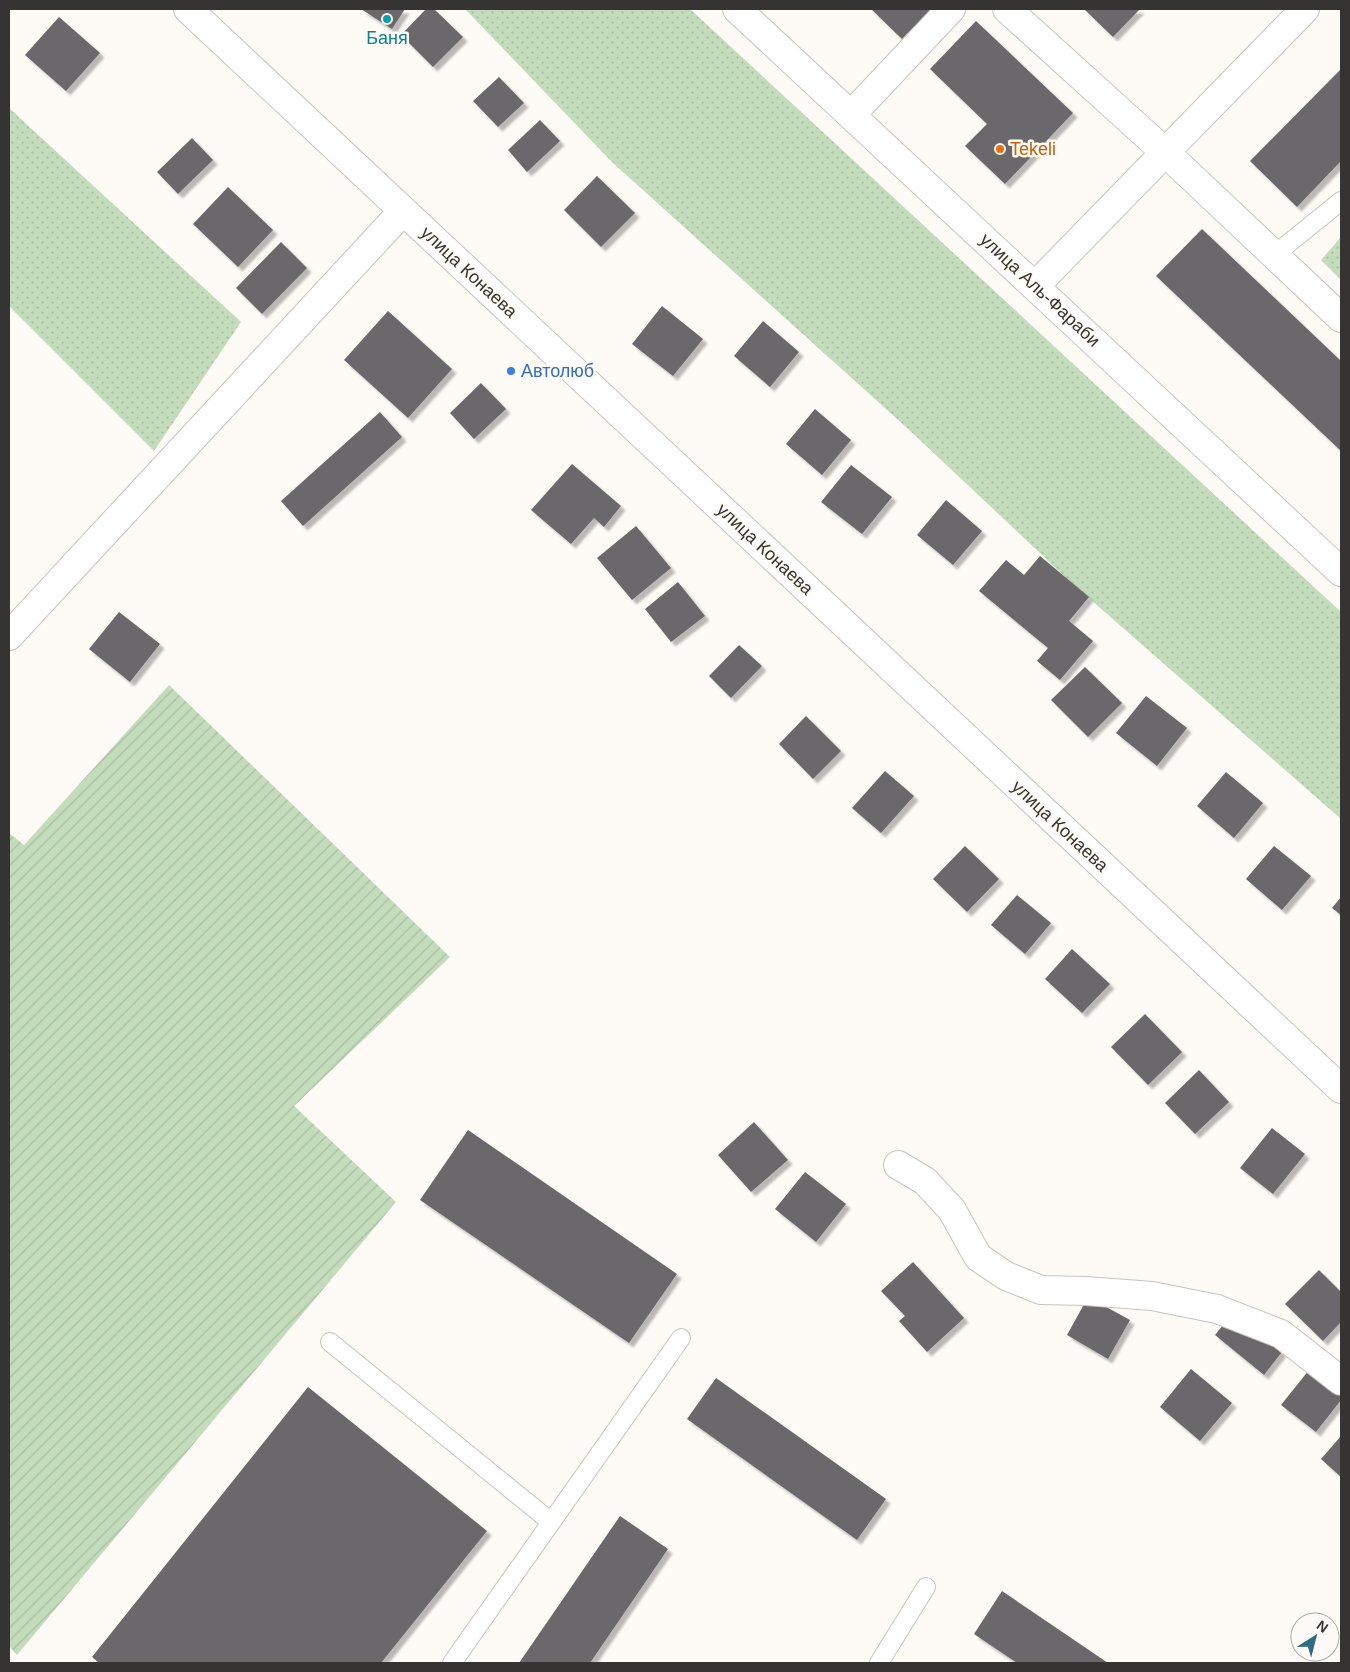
<svg xmlns="http://www.w3.org/2000/svg" width="1350" height="1672" viewBox="0 0 1350 1672" font-family="Helvetica,sans-serif">
<style>
.grass{fill:url(#grass-dots)}
.garden{fill:url(#garden-furrows)}
.building{fill:#6b686b;filter:url(#shadow)}
.lines{fill:none;stroke-linecap:round;stroke-linejoin:round}
.lane-casing{stroke:#c9c4c1;stroke-width:20}
.street-casing{stroke:#c9c4c1;stroke-width:30}
.secondary-casing{stroke:#c9c4c1;stroke-width:30}
.lane{stroke:#fff;stroke-width:18}
.street{stroke:#fff;stroke-width:28}
.secondary{stroke:#fff;stroke-width:28}
.culture-dot{fill:#0f9aa8;stroke:#fefaf6;stroke-width:2}
.food-dot{fill:#e8710a;stroke:#fefaf6;stroke-width:2}
.shop-dot{fill:#3f7fe0;stroke:#fefaf6;stroke-width:2}
.labels{text-anchor:middle;stroke-width:5;stroke-linejoin:round;paint-order:stroke}
.culture-label{font-size:18px;fill:#0d838f;stroke:#fefaf6}
.food-label{font-size:18px;fill:#c56008;stroke:#fefaf6;text-anchor:start}
.street-label{font-size:18px;fill:#353432;stroke:#fefaf6}
.shop-label{font-size:18px;fill:#366cbe;stroke:#fefaf6;text-anchor:start}
</style>
<defs>
<pattern id="grass-dots" width="8" height="8" patternUnits="userSpaceOnUse" patternTransform="scale(1.25)"><rect width="8" height="8" fill="#c3dcbb"/><path d="M2 2h.1M6 6h.1" fill="none" stroke="#a8bda1" stroke-width="1.8" stroke-linecap="round"/></pattern>
<pattern id="garden-furrows" width="10" height="10" patternUnits="userSpaceOnUse" patternTransform="scale(1.25)"><rect width="10" height="10" fill="#c3dcbb"/><path d="M-1 1l2-2M0 10L10 0M9 11l2-2" fill="none" stroke="#a8bda1"/></pattern>
<filter id="shadow"><feDropShadow dx="4.5" dy="4.5" stdDeviation="1" flood-color="#0004"/></filter>
</defs>
<rect width="100%" height="100%" fill="#fefaf6"/>
<g class="grass">
<path d="M465,9H690L1341,612V819L1074,585L906,427L613,163Z"/>
<path d="M9,108L241,322L154,451L9,306Z"/>
<path d="M1341,237V280L1321,260Z"/>
</g>
<path class="garden" d="M169,685L450,957L294,1106L396,1202L17,1655L9,1646V833L24,845Z"/>
<g class="building">
<path d="M361,9H405L392,29Z"/>
<path d="M426,9H434L463,37L433,67L401,35Z"/>
<path d="M871,9H932L902,39Z"/>
<path d="M1084,9H1140L1113,37Z"/>
<path d="M59,17L100,53L66,91L25,55Z"/>
<path d="M976,21L1073,113L1005,184L965,146L987,124L930,69Z"/>
<path d="M1341,69V161L1297,207L1250,161Z"/>
<path d="M499,77L524,103L498,127L473,101Z"/>
<path d="M540,120L560,141L527,172L508,150Z"/>
<path d="M192,138L213,160L178,194L157,172Z"/>
<path d="M597,176L635,213L601,247L564,210Z"/>
<path d="M228,187L273,230L238,267L193,224Z"/>
<path d="M1202,229L1341,361V451L1156,276Z"/>
<path d="M281,242L307,268L262,314L236,288Z"/>
<path d="M662,306L703,339L673,376L632,344Z"/>
<path d="M388,311L452,369L408,418L344,360Z"/>
<path d="M763,321L799,352L770,387L734,356Z"/>
<path d="M481,383L506,409L474,439L450,413Z"/>
<path d="M815,409L851,440L822,475L786,444Z"/>
<path d="M380,412L402,437L303,526L281,501Z"/>
<path d="M572,464L621,506L604,527L594,518L571,544L531,510Z"/>
<path d="M851,465L892,497L862,534L821,502Z"/>
<path d="M946,500L982,531L953,565L917,535Z"/>
<path d="M636,526L671,568L632,600L597,558Z"/>
<path d="M1040,556L1089,597L1069,621L1093,641L1060,680L1037,661L1048,648L979,591L1006,560L1024,575Z"/>
<path d="M678,582L705,616L671,642L645,609Z"/>
<path d="M119,612L160,644L130,682L89,649Z"/>
<path d="M739,645L762,666L731,698L709,676Z"/>
<path d="M1085,667L1122,703L1088,737L1051,700Z"/>
<path d="M1146,696L1187,728L1157,766L1116,733Z"/>
<path d="M806,716L841,751L813,779L779,744Z"/>
<path d="M885,771L914,796L881,833L852,808Z"/>
<path d="M1226,772L1263,803L1234,838L1197,806Z"/>
<path d="M965,846L999,879L967,912L933,879Z"/>
<path d="M1274,846L1311,876L1282,910L1246,879Z"/>
<path d="M1017,895L1051,923L1025,954L991,925Z"/>
<path d="M1341,897V915L1332,908Z"/>
<path d="M1072,949L1110,984L1082,1013L1045,979Z"/>
<path d="M1145,1014L1182,1052L1148,1085L1111,1047Z"/>
<path d="M1199,1070L1229,1102L1195,1134L1165,1103Z"/>
<path d="M754,1122L788,1160L751,1192L718,1155Z"/>
<path d="M1272,1128L1305,1154L1273,1194L1240,1168Z"/>
<path d="M468,1130L677,1274L629,1343L420,1200Z"/>
<path d="M805,1172L846,1204L816,1242L775,1209Z"/>
<path d="M913,1262L964,1318L927,1352L899,1321L905,1316L881,1291Z"/>
<path d="M1319,1270L1341,1292V1322L1323,1341L1285,1304Z"/>
<path d="M1088,1297L1130,1320L1108,1359L1067,1335Z"/>
<path d="M1227,1320L1261,1335L1282,1352L1264,1375L1215,1335Z"/>
<path d="M1191,1369L1232,1403L1200,1441L1160,1407Z"/>
<path d="M1309,1370L1341,1396V1400L1316,1432L1281,1405Z"/>
<path d="M716,1378L886,1499L857,1540L687,1419Z"/>
<path d="M308,1387L487,1531L381,1663H99L92,1657Z"/>
<path d="M1341,1436V1477L1321,1459Z"/>
<path d="M620,1516L668,1549L590,1663H519Z"/>
<path d="M1002,1591L1108,1663H1017L974,1634Z"/>
</g>
<g class="lines">
<defs>
<g id="lane">
<path d="M1274,255L1341,201"/>
<path d="M330,1342L551,1522"/>
<path d="M452,1663L681,1338"/>
<path d="M879,1663L926,1587"/>
</g>
<g id="street">
<path d="M737,9L1341,572"/>
<path d="M1007,9L1165,152L1341,318"/>
<path d="M851,115L951,9"/>
<path d="M1035,286L1305,9"/>
<path d="M9,636L403,211"/>
<path d="M898,1165L925,1181L952,1210L978,1257L1006,1276L1041,1290L1086,1291L1152,1296L1217,1309L1281,1334L1341,1381"/>
</g>
<path id="secondary" d="M188,9L1341,1089"/>
</defs>
<use href="#lane" class="lane-casing"/>
<use href="#street" class="street-casing"/>
<use href="#secondary" class="secondary-casing"/>
<use href="#lane" class="lane"/>
<use href="#street" class="street"/>
<use href="#secondary" class="secondary"/>
</g>
<circle class="culture-dot" cx="387" cy="19" r="5"/>
<circle class="food-dot" cx="1000" cy="149" r="5"/>
<circle class="shop-dot" cx="511" cy="371" r="5"/>
<g class="labels">
<g class="culture-label">
<text x="387" y="44">Баня</text>
</g>
<g class="food-label">
<text x="1010" y="155">Tekeli</text>
</g>
<g class="street-label">
<text transform="translate(469 272) rotate(43)" y="6">улица Конаева</text>
<text transform="translate(1040 290) rotate(43)" y="6">улица Аль-Фараби</text>
<text transform="translate(765 549) rotate(43)" y="6">улица Конаева</text>
<text transform="translate(1060 826) rotate(43)" y="6">улица Конаева</text>
</g>
<g class="shop-label">
<text x="521" y="377">Автолюб</text>
</g>
</g>
<rect width="1350" height="1672" fill="none" stroke="#353432" stroke-width="20"/>
<g transform="translate(1315 1637) rotate(36)"><circle r="24" fill="#fefaf6" stroke="#aeaba8"/>
<path d="M0-4L9 19L0 12L-9 19Z" fill="#316b84"/>
<text y="-8" font-size="14" font-weight="bold" text-anchor="middle" fill="#353432">N</text>
</g>
</svg>
